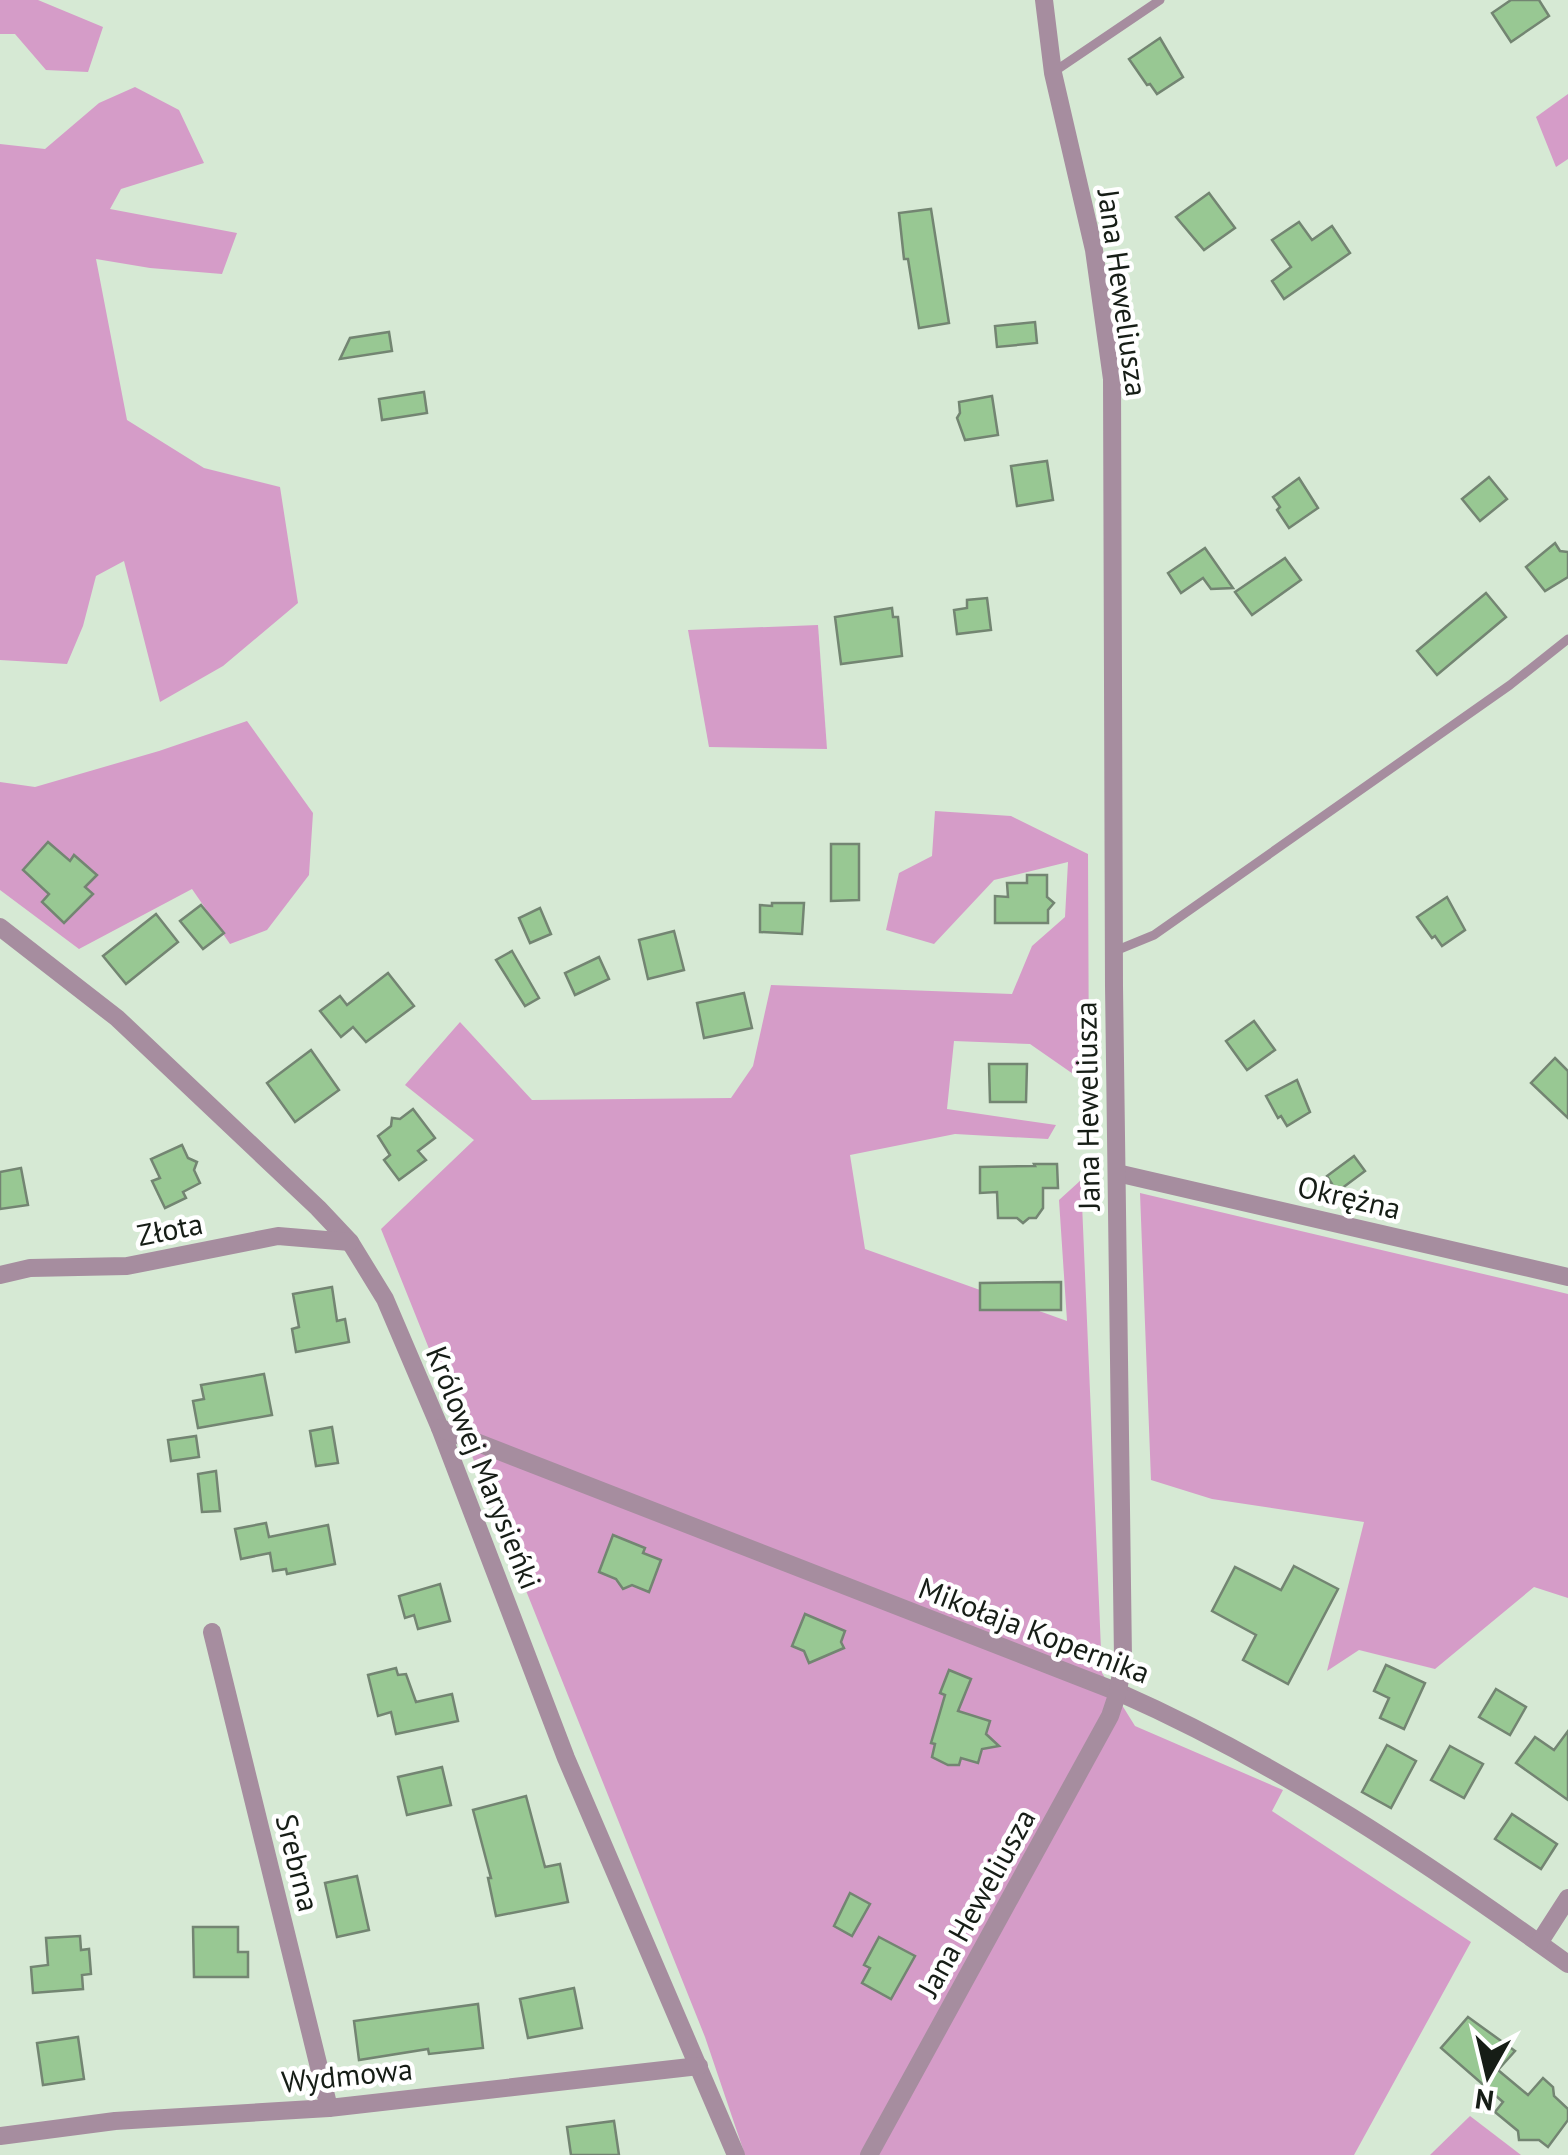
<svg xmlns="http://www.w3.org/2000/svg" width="1568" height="2155" viewBox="0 0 1568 2155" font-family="'PT Sans',sans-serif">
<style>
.forest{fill:#d59cc8}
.building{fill:#98c893;stroke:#738572;stroke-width:2.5}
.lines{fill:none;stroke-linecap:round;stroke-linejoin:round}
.service{stroke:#a68d9f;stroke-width:9}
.minor{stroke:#a68d9f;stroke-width:18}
.labels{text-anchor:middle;stroke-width:9;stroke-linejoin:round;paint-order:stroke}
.street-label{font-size:30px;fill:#161d16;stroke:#fff}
</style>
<rect width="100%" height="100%" fill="#d6e9d4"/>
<g class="forest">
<path d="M0,0H38L103,27L88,72L46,70L15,34H0Z"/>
<path d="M135,87L179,110L204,163L121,189L110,209L237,233L222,274L150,268L96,259L127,420L204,468L280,487L298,603L223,666L160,702L124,561L96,576L83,626L67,664L0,660V144L45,149L99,103Z"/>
<path d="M1568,94V159L1556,167L1536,117Z"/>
<path d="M818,625L827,749L709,747L688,630Z"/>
<path d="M247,721L313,813L309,875L267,930L230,944L192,889L79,949L0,890V782L35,787L159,751Z"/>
<path d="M935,811L1011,816L1088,854L1089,1085L1030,1044L954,1041L947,1109L1056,1125L1048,1139L955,1134L850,1155L865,1249L1067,1321L1059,1200L1081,1180L1102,1673L1135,1726L1283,1790L1272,1811L1471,1942L1354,2155H745L705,2037L381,1229L474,1140L405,1085L460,1022L532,1100L731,1098L753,1066L771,985L1012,994L1032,946L1065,917L1068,862L994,880L934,944L886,930L899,873L932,856Z"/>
<path d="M1140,1193L1568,1294V1598L1534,1587L1435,1669L1359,1650L1327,1671L1364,1522L1212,1499L1151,1480Z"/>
<path d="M1470,2116L1521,2155H1430Z"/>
</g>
<g class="building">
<path d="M1511,0H1539L1549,16L1511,42L1492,13Z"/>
<path d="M1160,38L1183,77L1157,94L1150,84L1147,85L1129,59Z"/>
<path d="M1209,193L1235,228L1204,250L1176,217Z"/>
<path d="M931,209L949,323L919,328L908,259H904L899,213Z"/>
<path d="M1299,222L1312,240L1332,226L1350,253L1284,299L1272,281L1291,267L1272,240Z"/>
<path d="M1035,322L1037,343L997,347L995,326Z"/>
<path d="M389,332L392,351L340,359L350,338Z"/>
<path d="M424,392L427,413L382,420L379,399Z"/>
<path d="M992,396L998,435L965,440L957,418L960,413L959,402Z"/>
<path d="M1047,461L1053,500L1017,506L1011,466Z"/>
<path d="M1489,477L1507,499L1480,521L1462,499Z"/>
<path d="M1299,478L1318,508L1289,528L1277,510L1280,507L1273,497Z"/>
<path d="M1555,543L1560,551L1568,552V577L1545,591L1526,567Z"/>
<path d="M1205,548L1233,588L1211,589L1203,578L1181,593L1168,573Z"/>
<path d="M1285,558L1301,580L1252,615L1235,592Z"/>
<path d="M1486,593L1506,617L1437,675L1417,651Z"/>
<path d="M987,598L991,630L957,634L954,610L967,608V600Z"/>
<path d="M892,608L893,617H898L902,656L841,664L835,617Z"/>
<path d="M48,842L70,861L74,855L97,875L85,887L93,894L64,923L42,902L49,894L23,870Z"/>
<path d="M831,844H859V900L831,901Z"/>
<path d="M1027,875H1047V897L1054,903L1048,910V923H995V896L1008,897L1007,883H1027Z"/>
<path d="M1447,897L1465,930L1442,946L1435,936L1432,938L1417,917Z"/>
<path d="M772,903H804L802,934L760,932V905L772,906Z"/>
<path d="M201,905L224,933L203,949L180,921Z"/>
<path d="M540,908L551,934L530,943L519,918Z"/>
<path d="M156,914L178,942L126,984L103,956Z"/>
<path d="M674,931L684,970L648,979L639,940Z"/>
<path d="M512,951L539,998L525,1006L496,960Z"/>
<path d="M599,957L609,979L575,995L565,973Z"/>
<path d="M388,973L414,1006L366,1042L353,1027L341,1037L320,1011L340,996L347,1005Z"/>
<path d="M744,993L752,1028L704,1038L697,1003Z"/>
<path d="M1254,1021L1275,1050L1247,1070L1226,1041Z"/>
<path d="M311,1050L339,1090L295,1122L267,1083Z"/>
<path d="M1555,1058L1568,1071V1118L1531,1083Z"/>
<path d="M989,1064H1027L1026,1102H990Z"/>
<path d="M1297,1080L1310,1112L1287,1126L1281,1116L1278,1118L1266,1096Z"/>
<path d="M413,1109L435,1138L418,1151L426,1160L399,1180L384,1160L390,1155L378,1136L391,1126L392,1118L400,1119Z"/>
<path d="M182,1145L188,1158L197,1162L194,1170L200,1183L183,1192L186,1198L165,1208L152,1181L160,1178L151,1159Z"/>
<path d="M1354,1156L1365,1171L1337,1192L1327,1176Z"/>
<path d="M1034,1164H1057L1058,1188H1043V1208L1036,1218H1029L1023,1223L1017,1218H998L997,1192L980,1193V1167L1035,1166Z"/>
<path d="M21,1168L28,1205L0,1209V1172Z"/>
<path d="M1061,1282V1310H980V1283Z"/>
<path d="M332,1287L337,1321L345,1319L349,1342L296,1352L292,1329L299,1327L293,1294Z"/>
<path d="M264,1374L272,1415L198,1428L193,1401L204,1399L201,1385Z"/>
<path d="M332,1427L338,1463L316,1466L310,1431Z"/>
<path d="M196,1436L199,1457L171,1461L168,1440Z"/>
<path d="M216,1471L220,1511L202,1512L198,1474Z"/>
<path d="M266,1523L269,1537L328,1525L335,1564L287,1574L286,1569L273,1571L270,1553L241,1559L235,1529Z"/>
<path d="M613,1535L645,1548L643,1553L661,1560L649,1592L632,1585L623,1589L616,1579L599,1572Z"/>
<path d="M1294,1566L1338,1589L1288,1684L1243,1660L1256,1635L1212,1611L1235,1567L1281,1590Z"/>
<path d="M440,1584L450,1621L418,1629L414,1615L405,1618L399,1596Z"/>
<path d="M805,1614L845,1631L841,1642L844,1648L809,1663L804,1651L792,1646Z"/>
<path d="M1386,1665L1425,1683L1404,1729L1380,1718L1389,1698L1374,1691Z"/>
<path d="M396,1668L398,1675L406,1674L416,1702L452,1694L458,1721L396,1734L391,1712L378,1716L368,1675Z"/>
<path d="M949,1670L971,1679L958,1711L990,1721L986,1734L999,1746L982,1749L978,1763L961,1758L959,1765H948L932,1757L935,1744L931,1743L945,1695L940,1693Z"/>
<path d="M1496,1689L1526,1707L1510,1735L1479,1717Z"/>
<path d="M1568,1731V1800L1516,1763L1535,1737L1554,1750Z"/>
<path d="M1387,1745L1416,1761L1391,1808L1362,1792Z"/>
<path d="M1450,1746L1483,1764L1464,1798L1431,1780Z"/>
<path d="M442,1767L451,1805L407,1815L398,1777Z"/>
<path d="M526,1796L545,1867L560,1864L568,1902L496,1916L488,1878H491L473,1810Z"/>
<path d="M1512,1814L1557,1844L1541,1869L1495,1839Z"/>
<path d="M357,1876L369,1930L337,1937L325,1883Z"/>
<path d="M850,1893L870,1904L852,1936L834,1926Z"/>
<path d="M193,1927H238V1952H248V1977H194Z"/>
<path d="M80,1936L81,1950L89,1949L91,1974L82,1975L83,1989L33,1993L31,1967L48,1965L46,1938Z"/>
<path d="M879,1937L915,1956L891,1999L862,1983L870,1968L864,1965Z"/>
<path d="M574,1988L582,2028L528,2038L520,1999Z"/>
<path d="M478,2004L483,2048L429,2054L428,2049L359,2060L354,2021Z"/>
<path d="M1468,2017L1515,2051L1498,2070L1528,2095L1543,2078L1553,2087L1554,2096L1568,2109V2120L1548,2147L1539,2140H1519L1518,2131L1495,2112L1503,2102L1441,2048Z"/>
<path d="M78,2037L84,2079L43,2085L37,2043Z"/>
<path d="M614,2121L619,2155H571L567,2127Z"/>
</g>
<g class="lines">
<g class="service">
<path d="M1055,71L1160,0"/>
<path d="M1115,951L1154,935L1510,685L1568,639"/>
</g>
<g class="minor">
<path d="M0,927L117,1018L318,1208L350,1242L385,1299L440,1428L566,1758L736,2155"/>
<path d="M1117,1173L1568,1277"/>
<path d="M0,1275L30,1268L127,1266L278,1236L350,1242"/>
<path d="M440,1428L1118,1692C1279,1763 1425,1861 1568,1964"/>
<path d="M212,1632L329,2108"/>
<path d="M1539,1943L1568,1898"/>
<path d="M0,2136L115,2121L329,2108L699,2066"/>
<path d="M869,2155L1110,1716L1118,1692L1123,1659L1114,986L1112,379L1094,250L1053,73L1044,0"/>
</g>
</g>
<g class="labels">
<g class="street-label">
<text transform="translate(1122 293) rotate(82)" y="10">Jana Heweliusza</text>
<text transform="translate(1088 1106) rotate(-91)" y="10">Jana Heweliusza</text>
<text transform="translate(1349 1198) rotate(13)" y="10">Okrężna</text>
<text transform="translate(170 1230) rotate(-11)" y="10">Złota</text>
<text transform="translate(483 1468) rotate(68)" y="10">Królowej Marysieńki</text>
<text transform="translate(1034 1631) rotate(21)" y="10">Mikołaja Kopernika</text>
<text transform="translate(297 1863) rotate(76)" y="10">Srebrna</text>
<text transform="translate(977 1903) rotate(-61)" y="10">Jana Heweliusza</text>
<text transform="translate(347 2076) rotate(-6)" y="10">Wydmowa</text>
</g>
</g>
<g transform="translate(1488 2075) rotate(188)" stroke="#ffffff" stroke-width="8" paint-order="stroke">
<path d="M0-8L18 38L0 25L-18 38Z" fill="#161d16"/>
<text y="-15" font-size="28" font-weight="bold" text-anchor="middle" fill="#161d16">N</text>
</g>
</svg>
